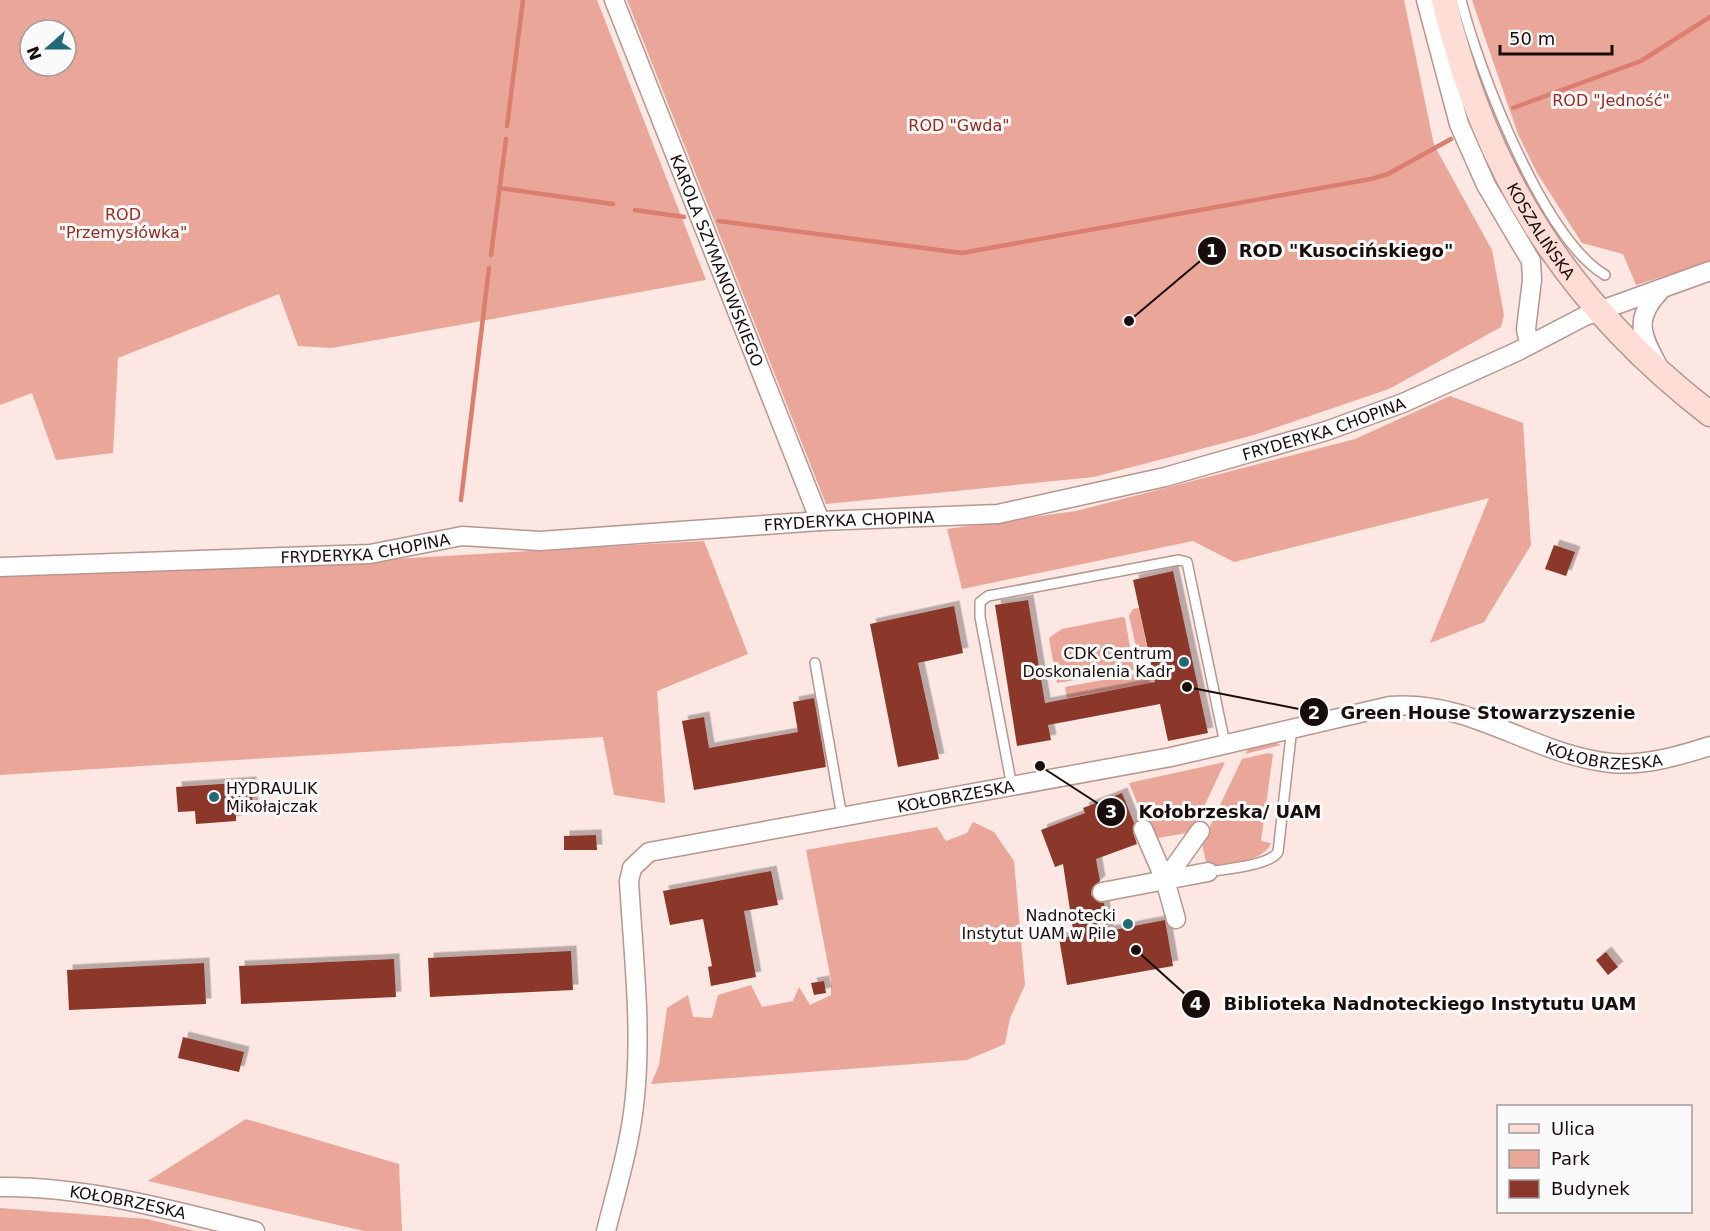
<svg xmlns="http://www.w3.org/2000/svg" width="1710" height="1231" viewBox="0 0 1710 1231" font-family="'DejaVu Sans',sans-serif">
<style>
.green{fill:#eba69a;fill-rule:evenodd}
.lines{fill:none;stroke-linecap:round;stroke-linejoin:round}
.stream{stroke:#db7e6f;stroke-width:4.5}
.building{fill:#8b372b;filter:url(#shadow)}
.lane-casing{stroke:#b69690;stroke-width:12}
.street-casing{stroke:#b69690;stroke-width:21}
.secondary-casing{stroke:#b69690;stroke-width:27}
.lane{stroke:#fff;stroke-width:9}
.street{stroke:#fff;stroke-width:18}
.secondary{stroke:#feddd7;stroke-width:24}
.poi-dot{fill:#206975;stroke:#fafafa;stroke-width:2}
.labels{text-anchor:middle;stroke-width:6;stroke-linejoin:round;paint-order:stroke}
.park-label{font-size:16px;fill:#982a1e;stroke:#fafafa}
.street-label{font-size:16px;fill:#180d0b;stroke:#fafafa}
.poi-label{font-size:16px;fill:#180d0b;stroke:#fafafa;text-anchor:end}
.leader{fill:none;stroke:#180d0b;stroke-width:2}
.callout-dot{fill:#180d0b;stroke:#fafafa;stroke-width:2}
.mark-label{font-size:18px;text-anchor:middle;font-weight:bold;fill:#fff}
.callout-label{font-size:18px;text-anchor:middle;font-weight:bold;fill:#180d0b;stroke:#fafafa;stroke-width:6;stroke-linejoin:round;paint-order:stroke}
</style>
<defs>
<filter id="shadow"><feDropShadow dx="5.5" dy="-5.5" stdDeviation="0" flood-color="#0004"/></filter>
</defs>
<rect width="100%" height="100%" fill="#fce7e3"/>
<g class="green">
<path d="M0,0H597L706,280L332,348L298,346L279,294L118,358L113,453L56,460L32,393L0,405ZM30,30H66V66H30Z"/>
<path d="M627,0H1404L1434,145L1492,250L1504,315L1501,327L1389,389L1254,435L1094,477L826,504Z"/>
<path d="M1472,0H1710V262L1636,285L1623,254L1582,243L1537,173L1518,134Z"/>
<path d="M1450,396L1523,423L1531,545L1484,622L1430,643L1489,498L1234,562L1193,541L962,589L947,529L1076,511L1355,439Z"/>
<path d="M704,541L748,654L657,691L665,803L614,795L603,737L0,775V572L204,570Z"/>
<path d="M1139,608L1148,652L1138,655L1129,616L1133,609Z"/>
<path d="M1122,617L1125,618L1134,670L1057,683L1049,638L1062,629Z"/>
<path d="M1140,673L1152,683L1067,698L1065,687Z"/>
<path d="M1272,741L1281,745L1245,754L1249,748Z"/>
<path d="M1268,753L1273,754L1261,841L1271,843C1262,864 1226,863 1207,867L1202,843L1242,759Z"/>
<path d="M1225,762L1192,832L1152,839L1129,783Z"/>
<path d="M973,822L994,832L1014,861L1025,985L1010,1018L1005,1044L967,1060L651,1084L659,1065L667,1008L688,995L693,1017L712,1018L718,995L751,985L762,1007L793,1001L799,987L810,1005L831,995V980L806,850L937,827L946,841L967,833Z"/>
<path d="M246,1119L399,1164L402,1231H364L148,1181Z"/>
<path d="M0,1208L147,1219L195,1231H0Z"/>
</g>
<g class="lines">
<g class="stream">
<path d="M1513,108L1641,61L1710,17"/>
<path d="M507,126L523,0"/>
<path d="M499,188L613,204"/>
<path d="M635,210L684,217"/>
<path d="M719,221L962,253L1371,179L1388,174L1451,139"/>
<path d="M491,255L506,139"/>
<path d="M461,500L489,268"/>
</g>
</g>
<g class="building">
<path d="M1554,545L1575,552L1566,576L1545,569Z"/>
<path d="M1173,571L1208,733L1168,741L1160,704L1048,725L1051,740L1017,746L995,605L1028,600L1045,703L1155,682L1133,580Z"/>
<path d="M954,606L963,653L918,663L939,759L898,767L870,624Z"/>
<path d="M814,698L826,767L694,790L682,721L704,717L709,748L798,732L793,702Z"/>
<path d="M251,782L253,808L236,809V821L196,824L195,811L178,812L176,787Z"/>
<path d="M1122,793L1134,823L1133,833L1137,844L1096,859L1100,881L1092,888L1091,895L1098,902L1104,903L1108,931L1165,920L1173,966L1067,985L1059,938L1074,936L1063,864L1055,867L1041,830L1085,813L1083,808Z"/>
<path d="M596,835L597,850H564V836Z"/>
<path d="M771,871L778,905L744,911L756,977L711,986L708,967L712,966L703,919L670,925L663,891Z"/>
<path d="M571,951L573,990L430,997L428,958Z"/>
<path d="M1606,952L1618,967L1608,975L1596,960Z"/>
<path d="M394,959L396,997L241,1004L239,966Z"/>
<path d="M204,963L206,1004L69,1010L67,970Z"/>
<path d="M824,981L826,993L814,995L811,983Z"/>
<path d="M183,1037L244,1052L239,1072L178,1058Z"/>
</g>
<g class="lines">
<defs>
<g id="lane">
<path d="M1461,0C1479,71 1543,238 1605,275"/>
<path d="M815,663L842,817"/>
<path d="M1012,787L980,617V602L988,596L1179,560L1187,562L1225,744"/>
<path d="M1208,872C1224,869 1269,866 1278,852L1292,727"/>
</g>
<g id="street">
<path id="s1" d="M614,0L820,521"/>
<path d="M1426,0L1459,124L1486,185L1531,261L1532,280L1526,329L1529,344"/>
<path d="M1657,364C1641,334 1634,319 1659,292"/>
<path id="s2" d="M0,567L370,554L462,536L540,541L820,521L998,514L1165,477L1326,431L1403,403L1516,352L1585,316L1710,271"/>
<path d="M1143,829L1165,880L1176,919"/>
<path d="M1165,880L1200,831"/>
<path d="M1102,892L1208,872"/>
<path id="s3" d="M0,1187C85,1186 173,1210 255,1231"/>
<path id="s4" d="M606,1231C617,1187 631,1142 635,1096C642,1025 633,952 629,881L632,868L649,852L1171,757L1390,706C1470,699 1533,755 1611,763C1645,766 1678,756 1710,746"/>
</g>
<g id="secondary">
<path id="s5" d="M1444,0C1485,175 1569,305 1710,414"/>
</g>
</defs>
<use href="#lane" class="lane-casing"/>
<use href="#street" class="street-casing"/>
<use href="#secondary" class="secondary-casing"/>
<use href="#lane" class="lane"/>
<use href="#street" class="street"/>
<use href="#secondary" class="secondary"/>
</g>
<g class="poi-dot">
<circle cx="1184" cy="662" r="6"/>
<circle cx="214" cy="797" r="6"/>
<circle cx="1128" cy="924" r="6"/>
</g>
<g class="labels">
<g class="park-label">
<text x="1611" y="106">ROD "Jedność"</text>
<text x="959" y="131">ROD "Gwda"</text>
<text x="123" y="220">ROD<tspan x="123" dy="18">"Przemysłówka"</tspan></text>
</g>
<g class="street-label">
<text dy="6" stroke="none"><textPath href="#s5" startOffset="252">KOSZALIŃSKA</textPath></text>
<text dy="6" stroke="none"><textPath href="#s1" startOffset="280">KAROLA SZYMANOWSKIEGO</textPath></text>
<text dy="6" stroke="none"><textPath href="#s2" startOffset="1338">FRYDERYKA CHOPINA</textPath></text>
<text dy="6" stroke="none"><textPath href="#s2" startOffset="852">FRYDERYKA CHOPINA</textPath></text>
<text dy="6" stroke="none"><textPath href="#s2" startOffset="366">FRYDERYKA CHOPINA</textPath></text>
<text dy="6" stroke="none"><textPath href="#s4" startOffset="1368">KOŁOBRZESKA</textPath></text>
<text dy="6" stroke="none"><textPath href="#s4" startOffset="702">KOŁOBRZESKA</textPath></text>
<text dy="6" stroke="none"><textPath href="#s3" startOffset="129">KOŁOBRZESKA</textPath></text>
</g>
<g class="poi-label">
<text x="1172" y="659">CDK Centrum<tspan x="1172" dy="18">Doskonalenia Kadr</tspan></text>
<text x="226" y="794" text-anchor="start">HYDRAULIK<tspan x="226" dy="18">Mikołajczak</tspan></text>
<text x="1116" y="921">Nadnotecki<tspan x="1116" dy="18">Instytut UAM w Pile</tspan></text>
</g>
</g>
<path class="leader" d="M1129 321L1212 251M1187 687L1314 712M1040 766L1111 812M1136 950L1196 1004"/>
<g class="callout-dot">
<circle cx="1129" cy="321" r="6"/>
<circle cx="1187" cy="687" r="6"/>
<circle cx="1040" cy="766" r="6"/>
<circle cx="1136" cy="950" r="6"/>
<circle cx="1212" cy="251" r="15"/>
<circle cx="1314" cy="712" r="15"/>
<circle cx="1111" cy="812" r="15"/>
<circle cx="1196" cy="1004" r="15"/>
</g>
<g class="mark-label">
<text x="1212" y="257">1</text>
<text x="1314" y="719">2</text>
<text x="1111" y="818">3</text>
<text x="1196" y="1010">4</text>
</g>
<g class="callout-label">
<text x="1346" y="257">ROD "Kusocińskiego"</text>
<text x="1488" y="719">Green House Stowarzyszenie</text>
<text x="1230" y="818">Kołobrzeska/ UAM</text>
<text x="1430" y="1010">Biblioteka Nadnoteckiego Instytutu UAM</text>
</g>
<rect x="1497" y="1105" width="195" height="108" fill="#fafafa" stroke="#a09b9a" stroke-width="1.5"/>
<rect x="1509" y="1124" width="30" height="9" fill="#feddd7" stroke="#a09b9a" stroke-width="1.5"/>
<text x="1551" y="1135" font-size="18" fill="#180d0b">Ulica</text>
<rect x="1509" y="1150" width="30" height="18" fill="#eba69a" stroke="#a09b9a" stroke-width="1.5"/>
<text x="1551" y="1165" font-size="18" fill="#180d0b">Park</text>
<rect x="1509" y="1180" width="30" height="18" fill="#8b372b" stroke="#a09b9a" stroke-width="1.5"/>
<text x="1551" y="1195" font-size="18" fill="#180d0b">Budynek</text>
<g transform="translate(48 48) rotate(249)"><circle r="28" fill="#fafafa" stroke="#a09b9a" stroke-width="1.5"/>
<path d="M0-4.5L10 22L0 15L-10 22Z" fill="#206975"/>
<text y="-9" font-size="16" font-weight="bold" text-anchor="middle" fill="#180d0b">N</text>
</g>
<path d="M1500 45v9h112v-9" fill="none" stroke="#180d0b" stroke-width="3"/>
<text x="1509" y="45" font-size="18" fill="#180d0b" stroke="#fafafa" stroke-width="4.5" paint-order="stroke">50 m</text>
</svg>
